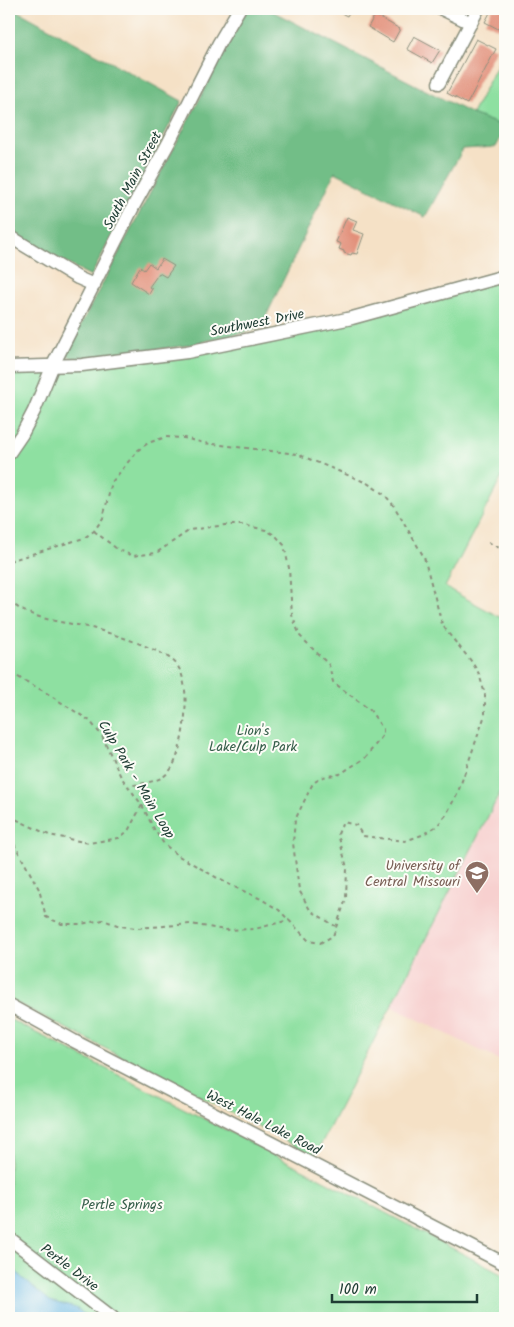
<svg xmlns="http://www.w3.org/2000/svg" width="514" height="1327" viewBox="0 0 514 1327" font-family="Kalam,sans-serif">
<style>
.built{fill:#f7d0cf}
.green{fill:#8ee0a1;stroke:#568e6a}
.forest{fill:#72be87;stroke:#487e5e}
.water{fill:#69b8e4;stroke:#447a8c}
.building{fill:#e2907a}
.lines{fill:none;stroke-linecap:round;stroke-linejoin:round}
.minor-casing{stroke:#8a8f7d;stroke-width:15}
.path{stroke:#8a8f7d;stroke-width:2;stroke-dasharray:4 4;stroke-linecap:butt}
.minor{stroke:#fff;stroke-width:12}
.labels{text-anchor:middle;stroke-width:4;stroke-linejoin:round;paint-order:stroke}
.street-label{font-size:14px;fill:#1f3d34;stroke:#fdfcf7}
.park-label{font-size:14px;fill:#355e4a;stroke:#fdfcf7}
.education-label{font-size:14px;fill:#785e54;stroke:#fdfcf7;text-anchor:end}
</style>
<rect width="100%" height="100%" fill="#fdfcf7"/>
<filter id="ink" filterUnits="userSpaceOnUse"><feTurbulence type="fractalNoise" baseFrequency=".02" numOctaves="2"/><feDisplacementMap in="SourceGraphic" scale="10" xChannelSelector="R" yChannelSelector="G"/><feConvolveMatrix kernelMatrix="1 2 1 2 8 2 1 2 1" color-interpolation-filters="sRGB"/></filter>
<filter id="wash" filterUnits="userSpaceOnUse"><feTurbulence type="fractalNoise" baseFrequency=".0096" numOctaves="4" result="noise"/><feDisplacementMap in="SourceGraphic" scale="20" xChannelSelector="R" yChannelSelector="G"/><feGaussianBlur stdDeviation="1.12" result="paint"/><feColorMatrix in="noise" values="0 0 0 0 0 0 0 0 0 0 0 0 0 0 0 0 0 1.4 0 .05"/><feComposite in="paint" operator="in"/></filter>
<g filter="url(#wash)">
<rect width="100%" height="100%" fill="#f5e1c6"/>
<path class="built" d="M505,783V1063L391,1006Z"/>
<g class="green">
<path d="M505,50V127L472,114Z"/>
<path d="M505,276V471L445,587L505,620V783L315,1156L9,999V367L187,352Z"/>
<path d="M9,1019L306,1171L505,1276V1318H9Z"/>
</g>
<g class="forest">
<path d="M9,9H14L182,101L91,276L9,234Z"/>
<path d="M247,9H268L472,114L505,127V130L496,147L463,149L425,217L335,172L260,329L184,346L74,359L67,355L70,345Z"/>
</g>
<path class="water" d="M9,1262L21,1277L50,1301L76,1308L89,1318H9Z"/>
<g id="blocks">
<g class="building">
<path d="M333,9H351L347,16Z"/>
<path d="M492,9H505L504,32L485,22Z"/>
<path d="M375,15L400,29L393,42L368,27Z"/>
<path d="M414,36L440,50L432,63L407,49Z"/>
<path d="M476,39L496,49L467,104L447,93Z"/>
<path d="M347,217L357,221L353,230L364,234L357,254L352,253L351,255L344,253V251L339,249L341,244L336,242Z"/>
<path d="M162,259L174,266L166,277L159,273L149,287L152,289L149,294L131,282L140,267L144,270L149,263L156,268Z"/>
</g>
</g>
</g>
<g filter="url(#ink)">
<use href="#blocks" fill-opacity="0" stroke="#8a8f7d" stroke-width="1"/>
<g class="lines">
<defs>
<g id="minor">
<path d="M442,9L471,23"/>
<path d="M439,83L478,9"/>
<path d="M9,236L78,278L94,285"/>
<path d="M9,367L82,365L187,352L352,318L505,276"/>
<path d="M9,453L22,434L34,411L53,365L134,205L168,144L219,43L239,9"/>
<path d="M9,1005L74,1041L505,1264"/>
<path d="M9,1238L113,1318"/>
</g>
</defs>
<use href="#minor" class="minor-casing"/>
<g class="path">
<path d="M94,531L117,549L133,556L156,553L190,530L225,525H243L266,530L276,536L284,545L289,568L292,615L300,636L329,665L333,682L370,710L383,729V735L365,758L340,774L323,777L313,783L295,820L293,843L299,890L310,910L335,926"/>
<path d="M488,542L505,551"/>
<path d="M9,561L84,538L94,531L103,518L112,482L137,451L148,443L166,437L184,438L204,443L297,454L367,483L385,495L394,506L424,557L442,624L448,633L472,662L479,674L485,694V715L458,792L446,815L438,825L422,835L405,841L363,836L356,825L343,822L338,834L347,868L346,899L333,936L320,943L309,941L279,910L261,899L228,884L177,855L164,844L154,829L142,805L121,777L102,736L90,721L45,692L9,672"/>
<path d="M9,601C30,619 57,621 83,626C102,630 167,650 177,665C191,685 185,728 179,750C170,782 158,780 129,786"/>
<path d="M9,816L49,835L89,843L119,838L128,831L142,805"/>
<path d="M9,837L13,842L39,889L46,917L62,924H80L103,920L120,926L137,928L191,924L225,930L255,929L289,920"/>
</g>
<use href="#minor" class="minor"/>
</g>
</g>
<defs>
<symbol id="university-pin" viewBox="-11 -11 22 30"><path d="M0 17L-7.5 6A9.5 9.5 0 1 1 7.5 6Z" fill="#8d6e63" stroke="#fdfcf7"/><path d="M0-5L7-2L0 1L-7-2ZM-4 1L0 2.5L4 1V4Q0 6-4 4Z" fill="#fff"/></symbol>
</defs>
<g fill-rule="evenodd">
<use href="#university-pin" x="463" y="859" width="28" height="38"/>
</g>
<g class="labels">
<g class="street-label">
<text transform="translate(132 180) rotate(-62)" y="5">South Main Street</text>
<text transform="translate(257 322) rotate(-11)" y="5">Southwest Drive</text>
<text transform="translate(137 779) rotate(59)" y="5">Culp Park - Main Loop</text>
<text transform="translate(264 1122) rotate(27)" y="5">West Hale Lake Road</text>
<text transform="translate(70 1267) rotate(37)" y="5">Pertle Drive</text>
</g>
<g class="park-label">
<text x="253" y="735">Lion's<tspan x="253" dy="16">Lake/Culp Park</tspan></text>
<text x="122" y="1209">Pertle Springs</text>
</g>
<g class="education-label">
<text x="460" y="870">University of<tspan x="460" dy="16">Central Missouri</tspan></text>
</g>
</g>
<rect width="514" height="1327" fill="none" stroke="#fdfcf7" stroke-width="30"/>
<path d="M332 1294v8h145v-8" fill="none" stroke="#1f3d34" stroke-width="2.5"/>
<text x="339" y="1294" font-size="15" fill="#1f3d34" stroke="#fdfcf7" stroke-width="4" paint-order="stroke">100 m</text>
</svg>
